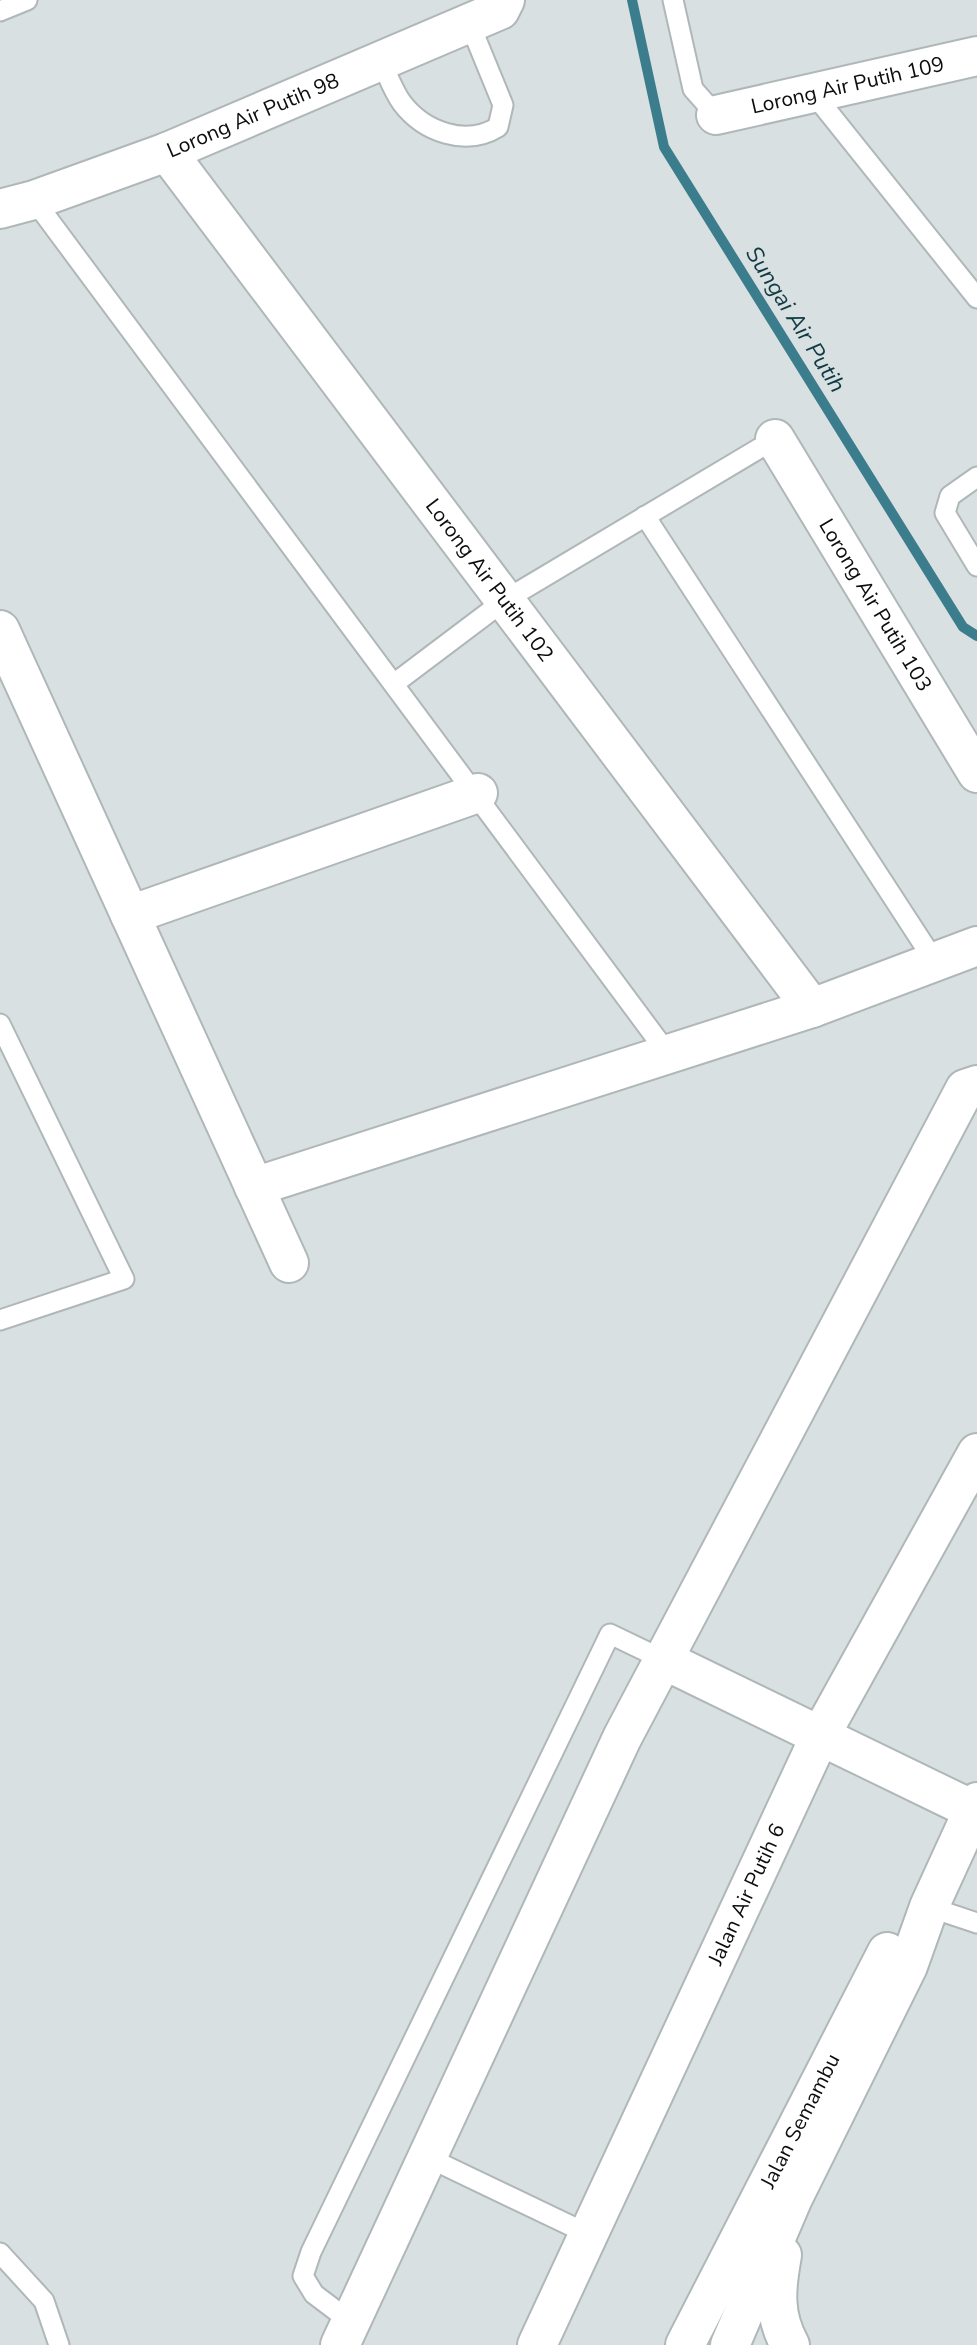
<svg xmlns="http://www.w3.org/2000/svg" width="977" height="2345" viewBox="0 0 977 2345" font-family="'Nunito Sans',sans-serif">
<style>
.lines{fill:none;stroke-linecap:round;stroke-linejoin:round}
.stream{stroke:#3b7d8c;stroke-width:10}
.service-casing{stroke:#b0b7b8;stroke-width:23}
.minor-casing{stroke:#b0b7b8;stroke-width:42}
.secondary-casing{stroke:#b0b7b8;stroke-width:42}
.service{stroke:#fff;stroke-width:19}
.minor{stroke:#fff;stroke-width:38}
.secondary{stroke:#fff;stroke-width:38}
.labels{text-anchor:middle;stroke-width:5;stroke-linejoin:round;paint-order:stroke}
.street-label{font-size:21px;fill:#0b0d0e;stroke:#d9e0e2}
.water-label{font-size:23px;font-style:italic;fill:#0f3a43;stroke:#d9e0e2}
</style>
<rect width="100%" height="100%" fill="#d9e0e2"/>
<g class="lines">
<path class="stream" d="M632,0L664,147L963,627L977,636"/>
<defs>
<g id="service">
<path d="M673,0L693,89L716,115"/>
<path d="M0,11L27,0"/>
<path d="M380,59C387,73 393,91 402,103C424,132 466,147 498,127L503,105L469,22"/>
<path d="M813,93L977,298"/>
<path d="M34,200L668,1054"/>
<path d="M977,477L950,496L945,513L977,566"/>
<path d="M645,516L935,962"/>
<path d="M395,683L505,600L775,439"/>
<path d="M0,1024L124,1279L0,1320"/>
<path d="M929,1907L977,1923"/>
<path d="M427,2157L588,2234"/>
<path d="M0,2253L44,2301L59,2345"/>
<path d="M351,2322L314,2294L303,2276L311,2252L610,1634L664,1660"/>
</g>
<g id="minor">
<path id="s1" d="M716,115L977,56"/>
<path id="s2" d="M167,152L812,1008"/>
<path id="s3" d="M0,209L34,200L167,152L500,10L505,0"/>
<path id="s4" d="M775,439L977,773"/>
<path d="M0,630L289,1263"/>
<path d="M130,915L478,793"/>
<path d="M254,1187L812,1008L977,946"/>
<path d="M664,1660L973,1810"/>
<path d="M340,2345L622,1738L965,1089L977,1085"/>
<path id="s5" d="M537,2345L820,1736L977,1453"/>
</g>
<g id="secondary">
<path d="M782,2255C776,2288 773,2315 790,2345"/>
<path id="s6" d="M685,2345L887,1952"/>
<path d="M730,2345L793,2198L908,1966L929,1907L977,1802"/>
</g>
</defs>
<use href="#service" class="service-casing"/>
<use href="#minor" class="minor-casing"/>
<use href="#secondary" class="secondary-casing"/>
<use href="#service" class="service"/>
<use href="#minor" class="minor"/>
<use href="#secondary" class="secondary"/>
</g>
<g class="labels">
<g class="street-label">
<text dy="7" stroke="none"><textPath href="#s1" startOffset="135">Lorong Air Putih 109</textPath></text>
<text dy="7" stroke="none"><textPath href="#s3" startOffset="270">Lorong Air Putih 98</textPath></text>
<text dy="7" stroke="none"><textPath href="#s2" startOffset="536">Lorong Air Putih 102</textPath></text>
<text dy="7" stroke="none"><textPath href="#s4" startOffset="194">Lorong Air Putih 103</textPath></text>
<text dy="7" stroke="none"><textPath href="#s5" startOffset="497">Jalan Air Putih 6</textPath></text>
<text dy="7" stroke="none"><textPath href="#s6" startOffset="252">Jalan Semambu</textPath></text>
</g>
<g class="water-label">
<text transform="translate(796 319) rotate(58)" y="8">Sungai Air Putih</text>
</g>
</g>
</svg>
